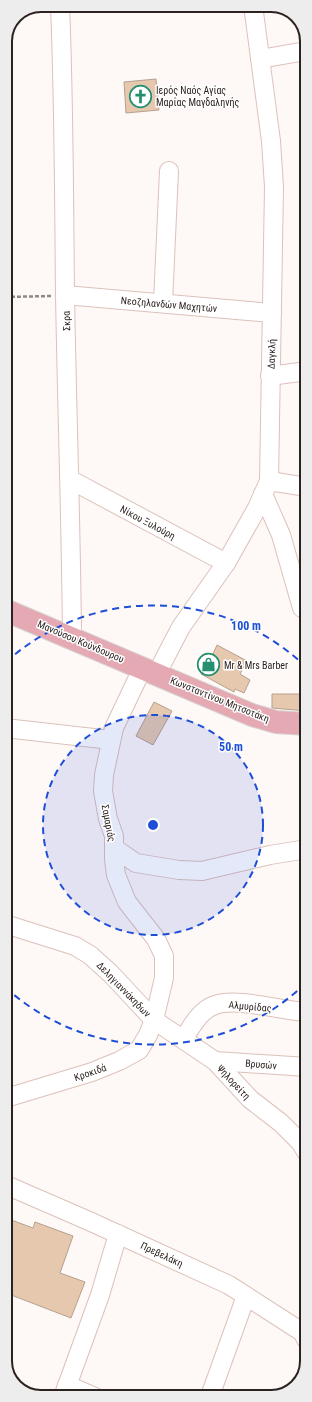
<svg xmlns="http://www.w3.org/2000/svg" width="312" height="1402" viewBox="0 0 312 1402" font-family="'Roboto Condensed',sans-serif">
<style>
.building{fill:#e6c8ae;stroke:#b5a190}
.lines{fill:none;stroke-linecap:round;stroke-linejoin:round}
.minor-casing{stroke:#ddc1ba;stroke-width:20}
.major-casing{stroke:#d5d3d2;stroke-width:24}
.path{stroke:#908886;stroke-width:2.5;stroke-dasharray:4 2;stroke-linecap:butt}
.minor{stroke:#fff;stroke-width:18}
.major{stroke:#e5a9b3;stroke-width:22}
.ring{fill:none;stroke:#1d4ed8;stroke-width:2;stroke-dasharray:7 5}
.labels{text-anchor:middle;stroke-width:3;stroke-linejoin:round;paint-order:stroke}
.poi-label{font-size:10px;fill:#2c221f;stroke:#fff;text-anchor:start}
.street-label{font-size:10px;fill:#2c221f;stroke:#fff}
.rim{fill:none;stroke:#2c221f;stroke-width:2}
.centre{fill:#1d4ed8;stroke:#fff;stroke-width:2}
.ring-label{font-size:12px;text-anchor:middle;font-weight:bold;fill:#1d4ed8;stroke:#fff;stroke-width:3;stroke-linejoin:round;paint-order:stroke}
</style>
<rect width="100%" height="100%" fill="#fef8f6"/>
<g class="building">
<path d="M156,79L159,110L126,113L124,82Z"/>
<path d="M217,645L247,661L240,674L250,680L244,693L235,689L234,692L201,674L204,668L199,666L206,653L212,656Z"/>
<path d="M272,694H307V711L272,708Z"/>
<path d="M154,702L172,711L153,745L136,736Z"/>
<path d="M6,1218L33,1228L35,1222L73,1236L60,1273L85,1282L71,1318L6,1293Z"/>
</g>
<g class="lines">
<defs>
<g id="minor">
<path d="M60,5C64,101 64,198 65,294C67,409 71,523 72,637"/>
<path d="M260,59L306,51"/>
<path d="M65,295L272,313"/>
<path d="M163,303L169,171"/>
<path d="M270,376L307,371"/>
<path d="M71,480L226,563"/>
<path d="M269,481L307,487"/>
<path d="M263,494L281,535L302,608"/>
<path d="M157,673L181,627L226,563L257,508L269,481L274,187L271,141L253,5"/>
<path d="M5,728L111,740"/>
<path d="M114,848L136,863L179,870L202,871L270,855L307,849"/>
<path d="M5,924L75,946L90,955L111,974L154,1020L215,1061L250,1099L281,1123L300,1142L307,1153"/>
<path d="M184,1038C192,1026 200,1010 215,1005C238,997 281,1011 307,1012"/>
<path d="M215,1061L307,1067"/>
<path d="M6,1098L92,1072L119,1061L139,1050L148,1035L154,1020L164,978V956L156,939L127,902L116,875L114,859V836L108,819L103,791L104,775L114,728L143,667"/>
<path d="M6,1185L89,1221L229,1285L302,1332L307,1341"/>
<path d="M67,1385L95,1397"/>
<path d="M210,1396L246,1296"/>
<path d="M63,1397L100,1295L118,1234"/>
</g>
<path id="major" d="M5,610L252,715L276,722L307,724"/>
</defs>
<use href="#minor" class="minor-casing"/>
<use href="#major" class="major-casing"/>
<path class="path" d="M5,297L51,296"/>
<use href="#minor" class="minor"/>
<use href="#major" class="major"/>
</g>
<circle cx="153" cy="825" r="110" fill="#1d4ed8" fill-opacity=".12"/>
<g class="ring">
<circle cx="153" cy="825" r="110"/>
<path d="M306 983A220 220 0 0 1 6 988M6 662A220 220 0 0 1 306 667"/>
</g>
<defs>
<symbol id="church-ring" viewBox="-11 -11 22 22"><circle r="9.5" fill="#fff" stroke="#24906f" stroke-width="1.5"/><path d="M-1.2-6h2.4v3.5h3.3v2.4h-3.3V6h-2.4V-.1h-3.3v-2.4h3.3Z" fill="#24906f"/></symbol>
<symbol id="shop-ring" viewBox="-11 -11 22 22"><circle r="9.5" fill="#fff" stroke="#24906f" stroke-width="1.5"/><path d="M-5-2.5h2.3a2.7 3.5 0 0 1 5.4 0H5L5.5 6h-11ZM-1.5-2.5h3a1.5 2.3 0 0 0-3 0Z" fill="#24906f"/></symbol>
</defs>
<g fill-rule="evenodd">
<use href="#church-ring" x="128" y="84" width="25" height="25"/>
<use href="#shop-ring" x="196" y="652" width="25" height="25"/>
</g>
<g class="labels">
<g class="poi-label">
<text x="156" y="94">Ιερός Ναός Αγίας<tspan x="156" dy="12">Μαρίας Μαγδαληνής</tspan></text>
<text x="224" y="669">Mr &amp; Mrs Barber</text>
</g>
<g class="street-label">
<text transform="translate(169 304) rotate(5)" y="4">Νεοζηλανδών Μαχητών</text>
<text transform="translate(66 321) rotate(-92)" y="4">Σκρα</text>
<text transform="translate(271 354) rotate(-88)" y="4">Δαγκλή</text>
<text transform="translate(148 522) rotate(28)" y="4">Νίκου Ξυλούρη</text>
<text transform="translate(81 641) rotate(23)" y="4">Μανούσου Κούνδουρου</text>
<text transform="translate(220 699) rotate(22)" y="4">Κωνσταντίνου Μητσοτάκη</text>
<text transform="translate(109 823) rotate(79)" y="4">Σαμαριάς</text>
<text transform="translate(124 989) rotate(46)" y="4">Δεληγιαννάκηδων</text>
<text transform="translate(250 1006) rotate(5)" y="4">Αλμυρίδας</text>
<text transform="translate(261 1064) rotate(5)" y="4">Βρυσών</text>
<text transform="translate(90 1072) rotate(-19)" y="4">Κροκιδά</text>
<text transform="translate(234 1082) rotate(47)" y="4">Ψηλορείτη</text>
<text transform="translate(162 1254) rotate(25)" y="4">Πρεβελάκη</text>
</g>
</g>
<path d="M0 0H312V1402H0ZM41 12H271A29 29 0 0 1 300 41V1361A29 29 0 0 1 271 1390H41A29 29 0 0 1 12 1361V41A29 29 0 0 1 41 12Z" fill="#eeeded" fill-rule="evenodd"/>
<path class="rim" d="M41 12H271A29 29 0 0 1 300 41V1361A29 29 0 0 1 271 1390H41A29 29 0 0 1 12 1361V41A29 29 0 0 1 41 12Z"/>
<circle cx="153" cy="825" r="6" class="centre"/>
<g class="ring-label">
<text x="246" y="630">100 m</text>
<text x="231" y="751">50 m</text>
</g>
</svg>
